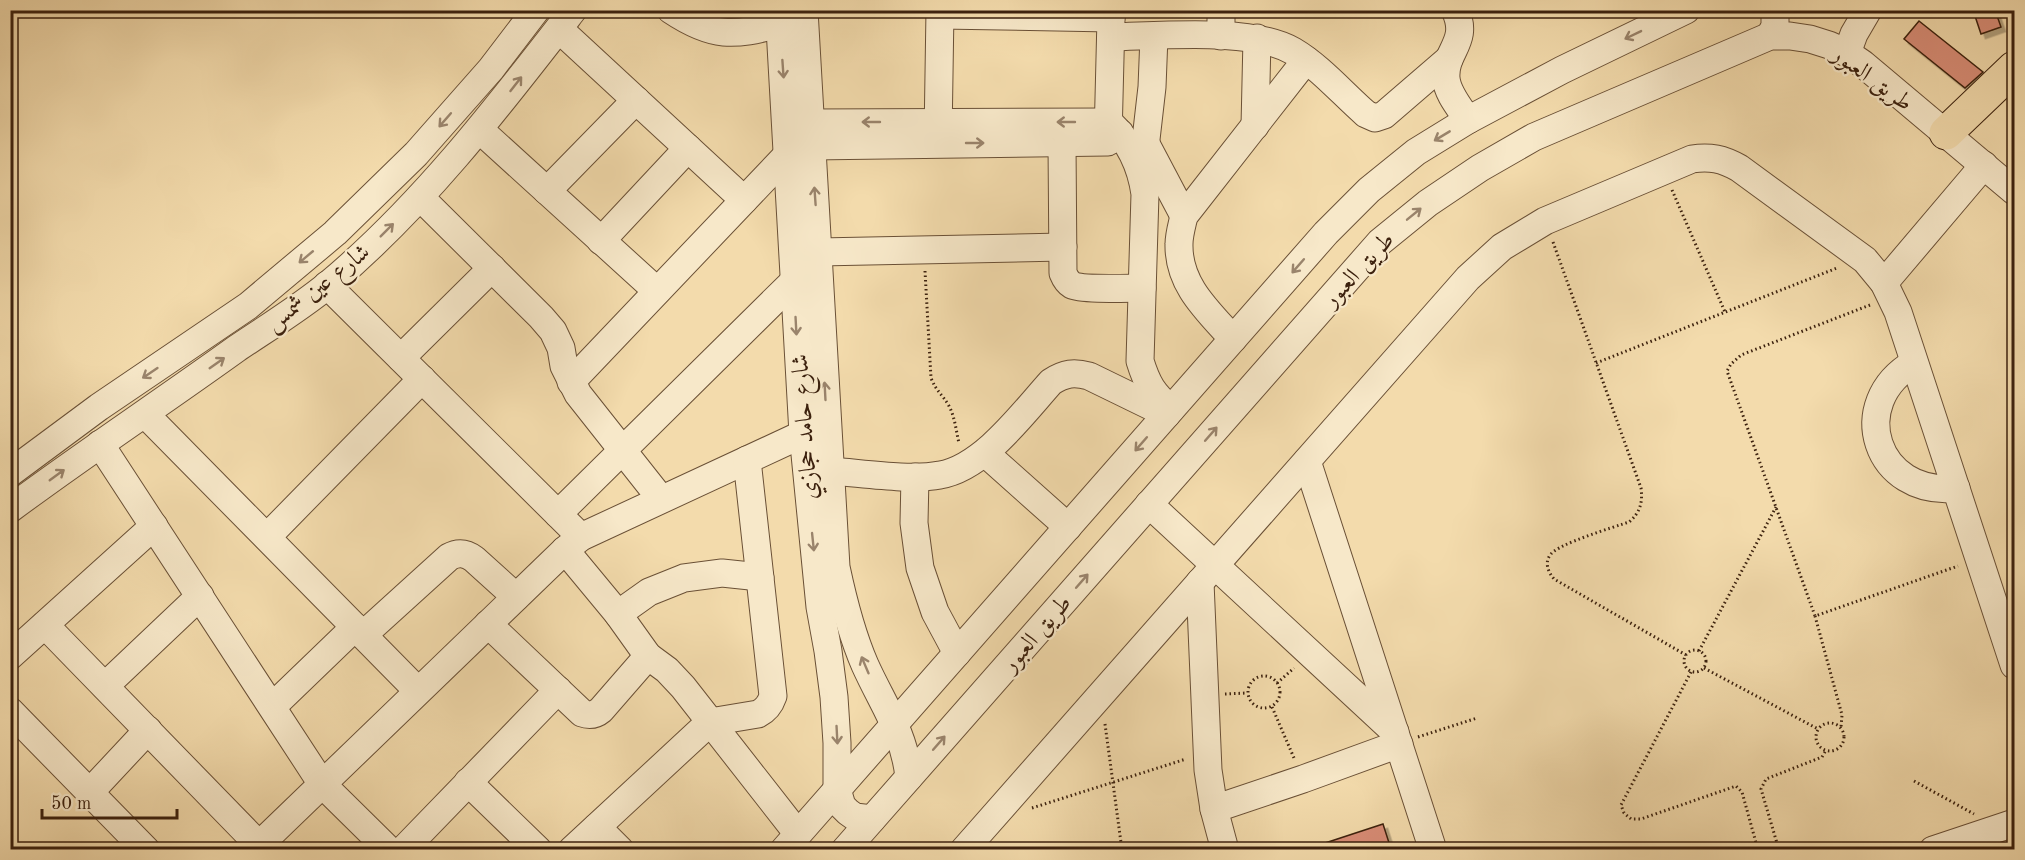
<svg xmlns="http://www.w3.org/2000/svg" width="2025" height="860" viewBox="0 0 2025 860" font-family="'Old Standard TT',Amiri,serif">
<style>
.building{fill:#d98d77;stroke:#3c210e;stroke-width:1.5;filter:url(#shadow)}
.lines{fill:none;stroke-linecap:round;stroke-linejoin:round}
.minor-casing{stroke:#6a5036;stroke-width:29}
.highway-casing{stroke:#3c210e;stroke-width:35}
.path{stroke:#3c210e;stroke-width:3;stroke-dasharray:1.5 3;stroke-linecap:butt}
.minor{stroke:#f7e8c9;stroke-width:27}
.highway{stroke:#f3dbac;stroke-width:33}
.oneway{stroke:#9a846c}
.labels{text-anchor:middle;stroke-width:4.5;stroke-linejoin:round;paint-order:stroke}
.street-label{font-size:24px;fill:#3c210e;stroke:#f7e8c9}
</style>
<defs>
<filter id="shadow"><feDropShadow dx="4.5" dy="4.5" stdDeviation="0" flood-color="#0004"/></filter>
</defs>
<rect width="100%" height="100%" fill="#f3dbac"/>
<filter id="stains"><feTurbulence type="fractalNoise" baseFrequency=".00333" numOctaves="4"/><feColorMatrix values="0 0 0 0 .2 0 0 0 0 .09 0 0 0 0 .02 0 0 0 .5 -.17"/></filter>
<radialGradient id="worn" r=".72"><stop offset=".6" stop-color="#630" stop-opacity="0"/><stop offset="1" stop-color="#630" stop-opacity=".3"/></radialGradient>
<g class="building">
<path d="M1973,10H1995L2001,27L1981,34Z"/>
<path d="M1919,21L1983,72L1965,88L1904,39Z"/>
<path d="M1383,824L1391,849H1314L1313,847Z"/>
</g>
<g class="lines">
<defs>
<g id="minor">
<path d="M671,10C713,38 733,36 780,24"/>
<path d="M779,10L803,434L820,607L828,651L834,697L837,743V789L842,806L848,812L855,817L872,819"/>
<path d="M804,10L836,567C843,600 851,633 865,665C883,705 904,732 909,777"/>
<path d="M1455,10C1470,42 1444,51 1446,78C1447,93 1460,108 1468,120"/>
<path d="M940,15L1111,18"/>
<path d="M559,29L744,200"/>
<path d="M1221,36V10"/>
<path d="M1770,36L1775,26V10"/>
<path d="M1111,37C1159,36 1252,27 1293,51C1320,67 1342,93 1366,114L1375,118L1384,115L1449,59"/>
<path d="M1847,53L1854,34L1868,10"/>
<path d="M810,123L1109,122C1129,141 1141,166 1145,194L1140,361C1147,384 1153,394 1171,409"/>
<path d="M1255,126L1257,38"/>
<path d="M480,130L657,291"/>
<path d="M938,138L940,10"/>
<path d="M1108,138L1111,18"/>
<path d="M1062,143L1063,273C1065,278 1067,282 1072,285C1082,290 1128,288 1142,288"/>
<path d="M1146,144L1184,216"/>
<path d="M811,146L1108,142L1120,133"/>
<path d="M1142,174L1152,87L1154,36"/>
<path d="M547,191L636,100"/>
<path d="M420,197L541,317L553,331L561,348L564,366L578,394L661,499"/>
<path d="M601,241L688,148"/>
<path d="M819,252L1063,247"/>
<path d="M1884,283L1984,165"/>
<path d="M327,285L581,537"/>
<path d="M1233,339C1208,311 1178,285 1179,244C1179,235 1182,225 1184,216L1306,60"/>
<path d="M401,358L492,268"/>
<path d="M1914,363C1845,403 1876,497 1956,488"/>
<path d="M571,382L788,154"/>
<path d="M145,414L418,691"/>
<path d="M100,444L322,784L389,850"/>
<path d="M985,453L1068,527"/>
<path d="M1307,461L1433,850"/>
<path d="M830,471C861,473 910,481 940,475C983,468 1023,413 1051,382C1065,373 1074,372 1089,376L1167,414"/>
<path d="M10,473L99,407L248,306L335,233L416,154L491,69L536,10"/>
<path d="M915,477L914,523L920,568L935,612L957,653"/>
<path d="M1149,504L1395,732"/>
<path d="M10,509C84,454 161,403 236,349C267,328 300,308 329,284C423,205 498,107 573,10"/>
<path d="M558,514L794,281"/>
<path d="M267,537L422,379"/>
<path d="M565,550L618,614L648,656L667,670L683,687L798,834"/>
<path d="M1200,582L1208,770L1214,809L1225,850"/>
<path d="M618,614L649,592L684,578L722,573L760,577"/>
<path d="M488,624L582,713C590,716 595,715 601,710L648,656"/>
<path d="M45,625L259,845"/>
<path d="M363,635L449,557C458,552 466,553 474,559L516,597"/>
<path d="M10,656L154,526"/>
<path d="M105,686L200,596"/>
<path d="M273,706L355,627"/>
<path d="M10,711L146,850"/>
<path d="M468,782L538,850"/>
<path d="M90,792L148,730"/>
<path d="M1214,809L1303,779L1399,744"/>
<path d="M597,827L620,850"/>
<path d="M254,850L565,550L581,537L803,434L819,433"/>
<path d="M403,850L558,690"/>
<path d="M572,850L710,722L758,714C766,710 770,705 773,696L747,460"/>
<path d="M784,850L1326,233L1369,190L1416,152L1468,120L1562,70L1686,10"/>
<path d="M845,850L1380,242L1428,203L1480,168L1534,137L1770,36H1790L1810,39L1829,45L1847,53L1863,64L2014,191"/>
<path d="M964,850L1468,278L1502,247L1545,221L1692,159C1710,156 1723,159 1739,168L1865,260L1884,283L1898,312L2014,665"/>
<path d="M1933,850L2014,823"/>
</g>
<path id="highway" d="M1946,133L2014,68"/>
</defs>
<use href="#minor" class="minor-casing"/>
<use href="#highway" class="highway-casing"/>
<g class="path">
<path d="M1672,190L1725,312"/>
<path d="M1553,242L1641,488C1643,502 1640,513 1629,522C1614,527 1558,544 1551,554C1544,562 1548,572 1554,579L1686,655"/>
<path d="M925,271L931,378C936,391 943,395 949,406C955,417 956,431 959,443"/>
<path d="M1870,305L1741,355L1731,364L1727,371L1815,616L1958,566"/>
<path d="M1596,363L1837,268"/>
<path d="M1815,616L1842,715L1841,727"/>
<circle cx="1695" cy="661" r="11"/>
<path d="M1699,651L1776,507"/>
<path d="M1704,668L1818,729"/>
<path d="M1691,672L1621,805L1624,813L1631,819H1641L1736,786L1742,792L1758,850"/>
<circle cx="1264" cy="692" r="16"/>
<path d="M1277,683L1294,668"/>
<path d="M1225,694L1247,693"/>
<path d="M1272,707L1294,758"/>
<circle cx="1830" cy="737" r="14"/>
<path d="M1105,724L1122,850"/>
<path d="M1418,737L1477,718"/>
<path d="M1914,781L1974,814"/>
<path d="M1032,808L1186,759"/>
<path d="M1779,850L1761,789L1766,779L1822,757L1826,750"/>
</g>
<use href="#minor" class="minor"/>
<use href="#highway" class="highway"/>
</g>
<defs><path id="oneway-shaft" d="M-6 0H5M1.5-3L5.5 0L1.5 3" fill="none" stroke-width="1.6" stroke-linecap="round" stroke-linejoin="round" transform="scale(1.5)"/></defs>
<g class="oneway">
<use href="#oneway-shaft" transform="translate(1633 35) rotate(154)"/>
<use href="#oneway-shaft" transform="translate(783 69) rotate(86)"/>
<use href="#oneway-shaft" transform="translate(516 84) rotate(-52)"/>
<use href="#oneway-shaft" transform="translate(445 120) rotate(131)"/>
<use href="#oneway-shaft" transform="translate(871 122) rotate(180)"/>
<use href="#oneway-shaft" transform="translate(1066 122) rotate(-180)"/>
<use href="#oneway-shaft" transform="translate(1442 136) rotate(149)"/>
<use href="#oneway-shaft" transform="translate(975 143)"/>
<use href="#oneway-shaft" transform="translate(815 196) rotate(-94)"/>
<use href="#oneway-shaft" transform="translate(1414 214) rotate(-39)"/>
<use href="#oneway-shaft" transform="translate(387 230) rotate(-45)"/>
<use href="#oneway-shaft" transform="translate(306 257) rotate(140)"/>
<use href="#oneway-shaft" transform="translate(1298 266) rotate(131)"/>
<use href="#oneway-shaft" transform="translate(796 326) rotate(87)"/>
<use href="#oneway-shaft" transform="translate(217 363) rotate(-35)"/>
<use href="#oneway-shaft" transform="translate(150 373) rotate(146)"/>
<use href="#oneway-shaft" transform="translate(825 391) rotate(-93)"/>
<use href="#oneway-shaft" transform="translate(1211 434) rotate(-49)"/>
<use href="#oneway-shaft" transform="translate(1141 444) rotate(131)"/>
<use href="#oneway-shaft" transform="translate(57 475) rotate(-36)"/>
<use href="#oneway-shaft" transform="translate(813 542) rotate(84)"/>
<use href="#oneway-shaft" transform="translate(1082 581) rotate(-49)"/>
<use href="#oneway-shaft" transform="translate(865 665) rotate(-113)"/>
<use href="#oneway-shaft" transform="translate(837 735) rotate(87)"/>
<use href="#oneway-shaft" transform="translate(939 743) rotate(-49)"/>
</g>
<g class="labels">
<g class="street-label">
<text transform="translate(1873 78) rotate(36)" y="8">طريق العبور</text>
<text transform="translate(1358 269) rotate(-47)" y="8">طريق العبور</text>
<text transform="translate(317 287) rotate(-38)" y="8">شارع عين شمس</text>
<text transform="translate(804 427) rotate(-94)" y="8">شارع حامد حجازي</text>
<text transform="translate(1036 633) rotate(-49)" y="8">طريق العبور</text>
</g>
</g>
<rect width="2025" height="860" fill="none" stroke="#f3dbac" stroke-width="36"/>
<rect x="12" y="12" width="2001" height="836" fill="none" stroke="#3c210e" stroke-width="3"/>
<rect x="18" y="18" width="1989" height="824" fill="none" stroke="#3c210e" stroke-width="1.5"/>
<path d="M42 809v9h135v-9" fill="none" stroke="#3c210e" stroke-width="3"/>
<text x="51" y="809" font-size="18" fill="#3c210e" stroke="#f7e8c9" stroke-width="4.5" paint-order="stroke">50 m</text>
<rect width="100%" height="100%" filter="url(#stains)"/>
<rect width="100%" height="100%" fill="url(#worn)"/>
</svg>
